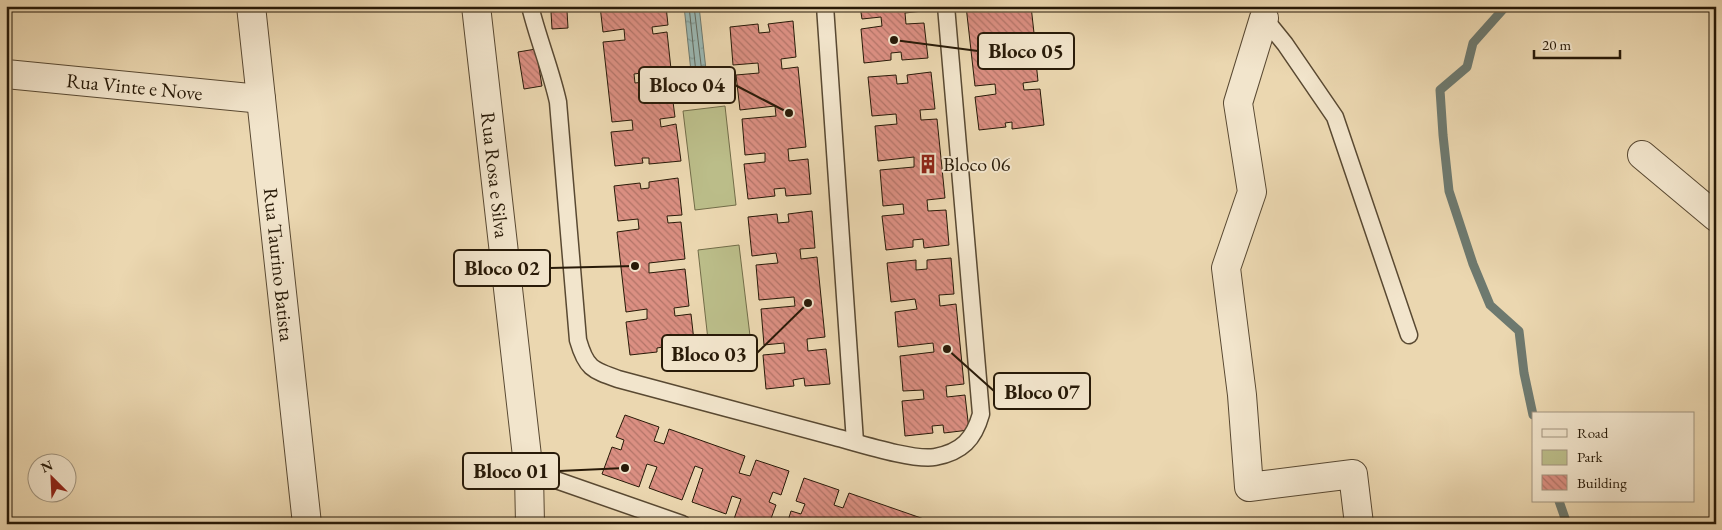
<svg xmlns="http://www.w3.org/2000/svg" width="1722" height="530" viewBox="0 0 1722 530" font-family="'EB Garamond',serif">
<style>
.green{fill:#bbbd89;stroke:#726c48}
.water{fill:url(#water-ripples);stroke:#6d796f}
.lines{fill:none;stroke-linecap:round;stroke-linejoin:round}
.shore{stroke:#62695e;stroke-width:1}
.stream{stroke:#6d796f;stroke-width:9}
.building{fill:url(#building-back-hatch);stroke:#281a08}
.service-casing{stroke:#594932;stroke-width:19}
.minor-casing{stroke:#594932;stroke-width:30}
.service{stroke:#f2e5cc;stroke-width:16}
.minor{stroke:#f2e5cc;stroke-width:28}
.labels{text-anchor:middle;stroke-width:4;stroke-linejoin:round;paint-order:stroke}
.street-label{font-size:20px;fill:#281a08;stroke:#f2e5cc}
.poi-label{font-size:20px;fill:#281a08;stroke:#f2e5cc;text-anchor:start}
.leader{fill:none;stroke:#281a08;stroke-width:2}
.callout-dot{fill:#281a08;stroke:#f2e5cc;stroke-width:2}
.callout{fill:#f2e5cc;stroke:#281a08;stroke-width:2}
.callout-label{font-size:21px;text-anchor:middle;font-weight:bold;fill:#281a08}
</style>
<defs>
<pattern id="water-ripples" width="26" height="14" patternUnits="userSpaceOnUse" patternTransform="scale(1.25)"><rect width="26" height="14" fill="#9bb8b4"/><path d="M2 4q2-2 4 0t4 0M15 11q2-2 4 0t4 0" fill="none" stroke="#7e9590"/></pattern>
<pattern id="building-back-hatch" width="6" height="6" patternUnits="userSpaceOnUse" patternTransform="scale(1.25)"><rect width="6" height="6" fill="#db8f82"/><path d="M-1 5l2 2M0 0l6 6M5-1l2 2" fill="none" stroke="#b27468"/></pattern>
</defs>
<rect width="100%" height="100%" fill="#ebd7b0"/>
<filter id="stains"><feTurbulence type="fractalNoise" baseFrequency=".004" numOctaves="4"/><feColorMatrix values="0 0 0 0 .2 0 0 0 0 .09 0 0 0 0 .02 0 0 0 .5 -.17"/></filter>
<radialGradient id="worn" r=".72"><stop offset=".6" stop-color="#630" stop-opacity="0"/><stop offset="1" stop-color="#630" stop-opacity=".3"/></radialGradient>
<g class="green">
<path d="M725,106L736,205L695,210L683,111Z"/>
<path d="M739,245L751,344L709,349L698,250Z"/>
</g>
<path class="water" d="M684,6H699L707,79L692,81Z"/>
<g class="lines">
<path class="shore" d="M689,6L696,73L699,75L702,73L694,6"/>
<g class="stream">
<path d="M1506,6L1473,43L1467,67L1440,90L1443,135L1449,191L1473,264L1490,305L1519,331L1524,373L1533,415"/>
<path d="M1559,501L1567,524"/>
</g>
</g>
<g class="building">
<path d="M600,6H666L668,25L652,27L653,34L667,32L671,69L634,74L635,83L670,79L675,117L660,119L661,127L676,124L681,161L649,164V158H642L643,163L615,166L611,132L633,130L632,120L612,122L603,42L625,40L624,29L603,32Z"/>
<path d="M745,6H781L746,11Z"/>
<path d="M860,6H922L923,11L905,13L906,24L924,23L928,58L902,60L901,52L891,53V60L864,63L861,29L882,26L881,17L862,19Z"/>
<path d="M966,6H1031L1034,33L997,38L998,47L1034,43L1038,81L1023,83L1024,90L1040,89L1044,125L1012,129V122L1005,123L1006,127L979,130L975,97L996,94L995,84L975,86Z"/>
<path d="M567,11L568,28L552,29L551,12Z"/>
<path d="M793,21L796,57L781,59L782,69L798,67L806,147L788,149L789,161L808,159L811,194L786,196L785,188L774,189L775,196L748,199L744,164L765,162V153L745,155L742,119L776,116L775,106L740,110L736,75L759,73L758,63L733,65L730,27L758,24L759,33L770,32L768,24Z"/>
<path d="M536,49L542,86L524,89L518,52Z"/>
<path d="M931,72L935,109L920,110L921,120L937,119L945,198L927,200L928,211L946,210L949,245L924,248L923,239L913,240V247L886,250L882,216L904,214L903,204L883,206L880,170L914,167V157L878,161L875,126L897,124L896,114L872,116L868,77L896,75L897,84L908,83L907,75Z"/>
<path d="M678,178L682,215L667,216L668,223L681,222L685,259L649,263V273L685,269L689,306L674,308L675,316L691,314L695,350L664,354L663,347L657,348V352L630,355L626,322L647,319V309L626,312L617,232L639,229L638,219L618,221L614,186L640,183L641,189L649,188V182Z"/>
<path d="M812,211L815,248L800,249L801,259L817,257L825,337L807,339L808,351L826,349L830,384L805,386L804,378L793,380L794,386L766,389L763,355L785,353L784,343L764,345L761,309L795,306L794,297L759,300L756,265L778,263L776,253L752,256L748,217L777,214L778,223L789,222L788,214Z"/>
<path d="M951,258L954,294L939,295L940,306L956,304L964,384L946,386L947,397L965,395L969,430L944,433L943,425L932,426L933,433L905,436L902,401L924,399L923,390L903,391L900,356L934,352L933,343L898,347L895,312L917,309L915,299L891,302L887,263L916,260V270L927,269V260Z"/>
<path d="M625,415L659,427L654,441L664,444L669,429L745,456L739,473L750,476L756,460L789,471L781,495L773,492L769,502L776,505L769,524H748L734,519L741,499L732,496L726,514L692,502L703,469L695,466L682,500L649,488L657,467L647,464L639,487L602,474L612,447L621,450L624,440L616,437Z"/>
<path d="M804,478L839,490L834,505L843,508L849,493L924,519L923,524H787L791,511L801,514L805,504L796,501Z"/>
</g>
<g class="lines">
<defs>
<g id="service">
<path d="M530,6C538,39 551,70 558,102L578,340C586,368 592,370 618,379C690,398 763,418 835,437C858,443 914,461 935,457C962,452 974,439 981,414L946,6"/>
<path d="M825,6L855,442"/>
<path d="M1262,13L1264,18L1285,44L1335,117L1409,335"/>
<path d="M529,474L553,479L682,524"/>
</g>
<g id="minor">
<path id="s1" d="M251,6L307,524"/>
<path id="s2" d="M476,6L529,474L530,524"/>
<path d="M1264,18L1238,103L1252,192L1226,268L1242,395L1249,487L1353,474L1359,524"/>
<path id="s3" d="M6,74L261,99"/>
<path d="M1642,155L1716,217"/>
</g>
</defs>
<use href="#service" class="service-casing"/>
<use href="#minor" class="minor-casing"/>
<use href="#service" class="service"/>
<use href="#minor" class="minor"/>
</g>
<defs>
<symbol id="building-bare" viewBox="-9 -9 18 18"><path d="M-4-6H4V6H1V3H-1V6H-4ZM-2.5-4.3h1.7v1.8h-1.7ZM.8-4.3h1.7v1.8H.8ZM-2.5-1h1.7V.8h-1.7ZM.8-1h1.7V.8H.8Z" fill="#8f2418" stroke="#f2e5cc" stroke-width="2.5" paint-order="stroke"/></symbol>
</defs>
<g fill-rule="evenodd">
<use href="#building-bare" x="914" y="150" width="28" height="28"/>
</g>
<g class="labels">
<g class="street-label">
<text dy="7" stroke="none"><textPath href="#s3" startOffset="129">Rua Vinte e Nove</textPath></text>
<text dy="7" stroke="none"><textPath href="#s2" startOffset="170">Rua Rosa e Silva</textPath></text>
<text dy="7" stroke="none"><textPath href="#s1" startOffset="260">Rua Taurino Batista</textPath></text>
</g>
<g class="poi-label">
<text x="943" y="171">Bloco 06</text>
</g>
</g>
<path class="leader" d="M894 40L978 51M789 113L735 85M635 266L550 268M808 303L757 353M947 349L994 391M625 468L559 471"/>
<g class="callout-dot">
<circle cx="894" cy="40" r="5"/>
<circle cx="789" cy="113" r="5"/>
<circle cx="635" cy="266" r="5"/>
<circle cx="808" cy="303" r="5"/>
<circle cx="947" cy="349" r="5"/>
<circle cx="625" cy="468" r="5"/>
</g>
<g class="callout">
<rect x="978" y="33" width="96" height="36" rx="5"/>
<rect x="639" y="67" width="96" height="36" rx="5"/>
<rect x="454" y="250" width="96" height="36" rx="5"/>
<rect x="662" y="335" width="95" height="36" rx="5"/>
<rect x="994" y="373" width="96" height="36" rx="5"/>
<rect x="463" y="453" width="96" height="36" rx="5"/>
</g>
<g class="callout-label">
<text x="1026" y="58">Bloco 05</text>
<text x="687" y="92">Bloco 04</text>
<text x="502" y="275">Bloco 02</text>
<text x="709" y="361">Bloco 03</text>
<text x="1042" y="399">Bloco 07</text>
<text x="511" y="478">Bloco 01</text>
</g>
<rect width="1722" height="530" fill="none" stroke="#ebd7b0" stroke-width="25"/>
<rect x="8" y="8" width="1707" height="515" fill="none" stroke="#281a08" stroke-width="2.5"/>
<rect x="12" y="12" width="1697" height="505" fill="none" stroke="#281a08"/>
<rect x="1532" y="412" width="162" height="90" fill="#f2e5cc" stroke="#a1947e"/>
<rect x="1542" y="429" width="25" height="8" fill="#f2e5cc" stroke="#a1947e"/>
<text x="1577" y="438" font-size="15" fill="#281a08">Road</text>
<rect x="1542" y="450" width="25" height="15" fill="#bbbd89" stroke="#a1947e"/>
<text x="1577" y="462" font-size="15" fill="#281a08">Park</text>
<rect x="1542" y="475" width="25" height="15" fill="url(#building-back-hatch)" stroke="#a1947e"/>
<text x="1577" y="488" font-size="15" fill="#281a08">Building</text>
<g transform="translate(52 478) rotate(336)"><circle r="24" fill="#f2e5cc" stroke="#a1947e"/>
<path d="M0-4L9 19L0 12L-9 19Z" fill="#8f2418"/>
<text y="-8" font-size="14" font-weight="bold" text-anchor="middle" fill="#281a08">N</text>
</g>
<path d="M1534 50v8h86v-8" fill="none" stroke="#281a08" stroke-width="2.5"/>
<text x="1542" y="50" font-size="15" fill="#281a08" stroke="#f2e5cc" stroke-width="4" paint-order="stroke">20 m</text>
<rect width="100%" height="100%" filter="url(#stains)"/>
<rect width="100%" height="100%" fill="url(#worn)"/>
</svg>
